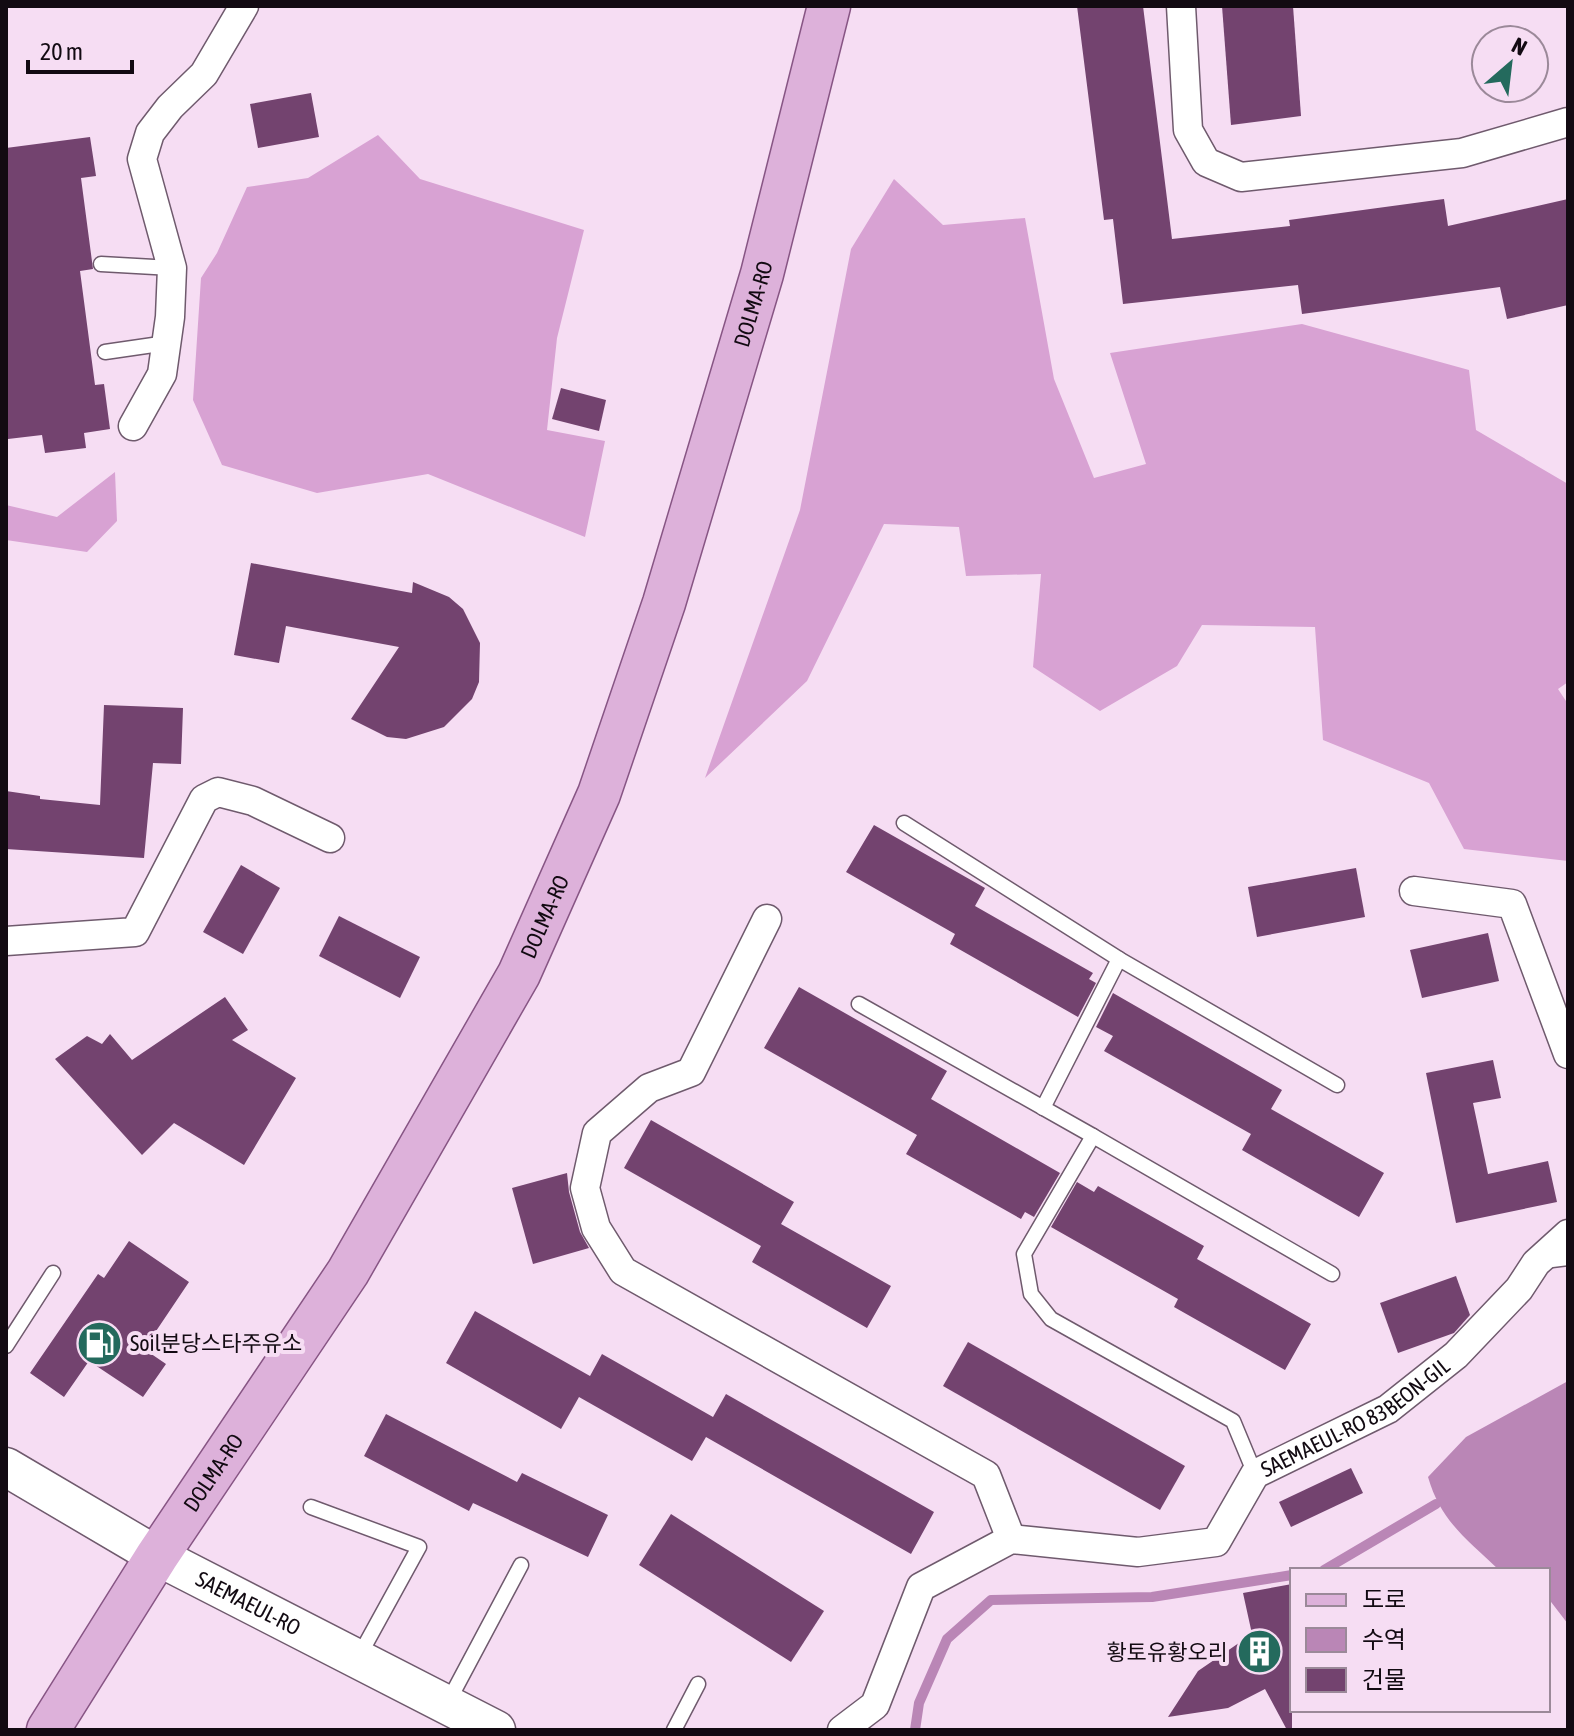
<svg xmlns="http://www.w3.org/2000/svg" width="1574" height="1736" viewBox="0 0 1574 1736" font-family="'Asap Condensed','Noto Sans KR',sans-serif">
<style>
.forest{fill:#d8a2d3}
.water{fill:#ba86b6}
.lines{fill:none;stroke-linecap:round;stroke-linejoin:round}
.stream{stroke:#ba86b6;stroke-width:10}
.building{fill:#73436f}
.lane-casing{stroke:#6f5a6d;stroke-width:17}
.street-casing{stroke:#6f5a6d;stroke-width:31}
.secondary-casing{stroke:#6f5a6d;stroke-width:41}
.primary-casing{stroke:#875584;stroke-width:45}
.lane{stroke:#fff;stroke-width:14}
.street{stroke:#fff;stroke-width:28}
.secondary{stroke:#fff;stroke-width:38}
.primary{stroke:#ddb1da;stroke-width:42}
.labels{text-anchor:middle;stroke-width:8;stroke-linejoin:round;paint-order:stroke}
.street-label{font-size:22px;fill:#120a12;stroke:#f6ddf3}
.poi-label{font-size:22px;fill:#120a12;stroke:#f6ddf3;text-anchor:start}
</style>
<rect width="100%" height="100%" fill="#f6ddf3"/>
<g class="forest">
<path d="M378,135L420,179L584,230L557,338L547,430L605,441L585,537L428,474L317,493L222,465L193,400L201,278L217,253L247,187L308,178Z"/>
<path d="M894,179L943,225L1025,218L1054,379L1094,478L1146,464L1110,353L1302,324L1469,370L1476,430L1568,484V682L1558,689L1568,704V861L1464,849L1429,783L1323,740L1315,627L1202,625L1177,666L1100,711L1033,667L1041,574L966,576L959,527L884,524L807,681L705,778L800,510L851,249Z"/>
<path d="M115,472L117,521L87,552L6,540V505L57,517Z"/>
</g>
<path class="water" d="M1568,1381V1624L1548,1598V1570H1499C1467,1539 1441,1522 1428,1477L1466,1437Z"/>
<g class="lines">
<g class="stream">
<path d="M1324,1570L1436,1504"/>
<path d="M915,1730L919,1703L947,1639L991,1600L1152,1597L1292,1575"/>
</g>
</g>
<g class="building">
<path d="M1077,6H1143L1172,239L1290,226L1289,220L1444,199L1448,226L1568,199V305L1507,319L1500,287L1302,314L1298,285L1123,304L1113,219L1104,220Z"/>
<path d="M1222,6H1293L1301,116L1231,125Z"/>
<path d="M311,93L319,137L258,148L250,104Z"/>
<path d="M90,137L96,176L81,178L93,269L80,271L95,385L104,384L110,429L84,433L86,448L45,453L42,435L8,439L6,423V148Z"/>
<path d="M561,388L606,400L599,431L552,419Z"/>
<path d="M251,563L412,593L413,582L449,597L463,609L480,643L479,682L472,699L444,727L406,739L387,737L351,719L399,647L286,626L279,663L234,655Z"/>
<path d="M104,705L183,708L181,764L153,763L144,858L6,849V791L40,796V799L100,805Z"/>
<path d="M874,825L985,888L975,906L1093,973L1089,979L1096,983L1078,1017L950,944L955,934L846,872Z"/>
<path d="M241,865L280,888L243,954L203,932Z"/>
<path d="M1356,868L1365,917L1257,937L1248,887Z"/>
<path d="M339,916L420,957L400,998L319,956Z"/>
<path d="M1488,933L1499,981L1422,998L1410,950Z"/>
<path d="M799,987L947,1071L931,1099L1060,1173L1034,1217L1025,1212L1021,1219L906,1154L917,1135L764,1048Z"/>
<path d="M1113,993L1282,1090L1271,1109L1384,1173L1359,1217L1242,1150L1251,1134L1104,1051L1113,1036L1096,1027Z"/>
<path d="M225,997L248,1030L232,1040L296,1078L244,1165L174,1123L142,1155L55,1059L87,1036L102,1044L110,1034L132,1060Z"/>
<path d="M1493,1060L1501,1098L1473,1103L1488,1174L1548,1161L1557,1202L1456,1223L1426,1073Z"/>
<path d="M651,1120L794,1202L781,1224L891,1286L867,1328L752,1262L761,1246L624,1168Z"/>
<path d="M567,1173L569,1192L580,1232L589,1248L533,1264L512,1188Z"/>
<path d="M1077,1182L1094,1192L1098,1186L1204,1246L1197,1259L1311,1324L1285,1370L1174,1307L1178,1299L1051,1227Z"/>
<path d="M129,1241L189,1282L144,1349L166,1364L143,1397L89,1361L64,1397L30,1373L98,1274L104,1278Z"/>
<path d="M1456,1276L1470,1315L1454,1333L1398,1353L1380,1303Z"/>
<path d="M475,1311L590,1376L602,1354L713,1417L726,1394L934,1512L911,1554L706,1437L692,1461L579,1397L561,1429L446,1363Z"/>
<path d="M968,1342L1185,1466L1160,1510L943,1386Z"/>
<path d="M386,1414L517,1482L522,1473L608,1515L588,1557L473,1503L469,1511L364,1456Z"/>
<path d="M1351,1468L1363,1493L1291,1527L1279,1502Z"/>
<path d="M671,1514L824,1611L791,1662L639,1565Z"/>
<path d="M1292,1584V1730H1287L1265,1689L1228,1708L1168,1717L1198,1671L1252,1634L1243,1593Z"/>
</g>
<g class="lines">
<defs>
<g id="lane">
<path d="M101,264L172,268"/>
<path d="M105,352L167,343"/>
<path d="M904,823L1119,959"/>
<path d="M859,1004L1093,1136"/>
<path d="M1043,1108L1119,959L1337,1085"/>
<path d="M1544,1261L1568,1258"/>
<path d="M6,1346L53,1273"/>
<path d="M1255,1474L1233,1421L1051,1319L1031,1294L1024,1254L1093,1136L1332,1274"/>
<path d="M311,1507L419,1547L358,1658"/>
<path d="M447,1704L521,1565"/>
<path d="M674,1730L698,1684"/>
</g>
<g id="street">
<path d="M1181,6L1188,130L1206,162L1241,177L1462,153L1568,122"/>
<path d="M133,426L162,374L170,317L172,268L142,159L150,133L170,107L204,74L244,6"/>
<path d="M1414,891L1512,904L1568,1054"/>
<path d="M767,919L691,1072L649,1088L597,1133L585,1188L596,1228L623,1271L986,1475L1011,1539"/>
<path d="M6,941L135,932L204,799L218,792L253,801L330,838"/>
<path id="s1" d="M842,1730L875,1705L921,1587L1011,1539L1138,1552L1216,1542L1255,1474L1388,1409L1456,1355L1519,1289L1536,1263L1568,1234"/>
</g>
<g id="secondary">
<path id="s2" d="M6,1467L157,1556L496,1730"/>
</g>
<g id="primary">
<path id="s3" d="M48,1730L157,1556L348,1272L519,974L599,794L664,603L762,274L829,6"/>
</g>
</defs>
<use href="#lane" class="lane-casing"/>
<use href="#street" class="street-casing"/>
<use href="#secondary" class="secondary-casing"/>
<use href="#primary" class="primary-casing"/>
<use href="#lane" class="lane"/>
<use href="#street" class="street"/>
<use href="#secondary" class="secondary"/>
<use href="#primary" class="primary"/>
</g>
<defs>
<symbol id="fuel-disc" viewBox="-11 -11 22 22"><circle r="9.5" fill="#246a5d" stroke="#f6ddf3"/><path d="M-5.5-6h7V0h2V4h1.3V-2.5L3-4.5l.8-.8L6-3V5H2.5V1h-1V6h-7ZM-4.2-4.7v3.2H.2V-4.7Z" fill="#fff"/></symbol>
<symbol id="building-disc" viewBox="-11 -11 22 22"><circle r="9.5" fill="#246a5d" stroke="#f6ddf3"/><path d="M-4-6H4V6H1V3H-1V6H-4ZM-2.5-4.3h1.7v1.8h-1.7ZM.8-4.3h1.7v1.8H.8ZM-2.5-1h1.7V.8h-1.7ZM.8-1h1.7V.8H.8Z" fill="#fff"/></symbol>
</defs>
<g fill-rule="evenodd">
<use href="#fuel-disc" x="74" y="1318" width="51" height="51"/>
<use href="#building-disc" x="1234" y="1626" width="51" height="51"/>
</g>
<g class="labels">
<g class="street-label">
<text dy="8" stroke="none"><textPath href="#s3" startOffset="1602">DOLMA-RO</textPath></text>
<text dy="8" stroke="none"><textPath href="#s3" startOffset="954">DOLMA-RO</textPath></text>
<text dy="8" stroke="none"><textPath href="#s1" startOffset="670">SAEMAEUL-RO 83BEON-GIL</textPath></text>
<text dy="8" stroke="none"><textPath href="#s3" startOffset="306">DOLMA-RO</textPath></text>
<text dy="8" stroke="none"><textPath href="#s2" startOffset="278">SAEMAEUL-RO</textPath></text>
</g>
<g class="poi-label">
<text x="130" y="1351">Soil분당스타주유소</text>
<text x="1228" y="1660" text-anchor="end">황토유황오리</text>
</g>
</g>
<rect width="1574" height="1736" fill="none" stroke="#120a12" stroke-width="16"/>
<rect x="1290" y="1568" width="260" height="144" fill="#f6ddf3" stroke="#9b8999" stroke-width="2"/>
<rect x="1306" y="1594" width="40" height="12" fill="#ddb1da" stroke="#9b8999" stroke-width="2"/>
<text x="1362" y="1608" font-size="24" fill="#120a12">도로</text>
<rect x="1306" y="1628" width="40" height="24" fill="#ba86b6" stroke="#9b8999" stroke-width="2"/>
<text x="1362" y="1648" font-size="24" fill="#120a12">수역</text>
<rect x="1306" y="1668" width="40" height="24" fill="#73436f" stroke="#9b8999" stroke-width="2"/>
<text x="1362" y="1688" font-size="24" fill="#120a12">건물</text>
<g transform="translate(1510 64) rotate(28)"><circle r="38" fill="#f6ddf3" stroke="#9b8999" stroke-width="2"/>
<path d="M0-6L14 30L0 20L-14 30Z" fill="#246a5d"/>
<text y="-12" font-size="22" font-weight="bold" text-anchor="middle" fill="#120a12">N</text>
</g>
<path d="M28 60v12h104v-12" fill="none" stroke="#120a12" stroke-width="4"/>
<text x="40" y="60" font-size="24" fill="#120a12" stroke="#f6ddf3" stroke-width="6" paint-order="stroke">20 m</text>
</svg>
